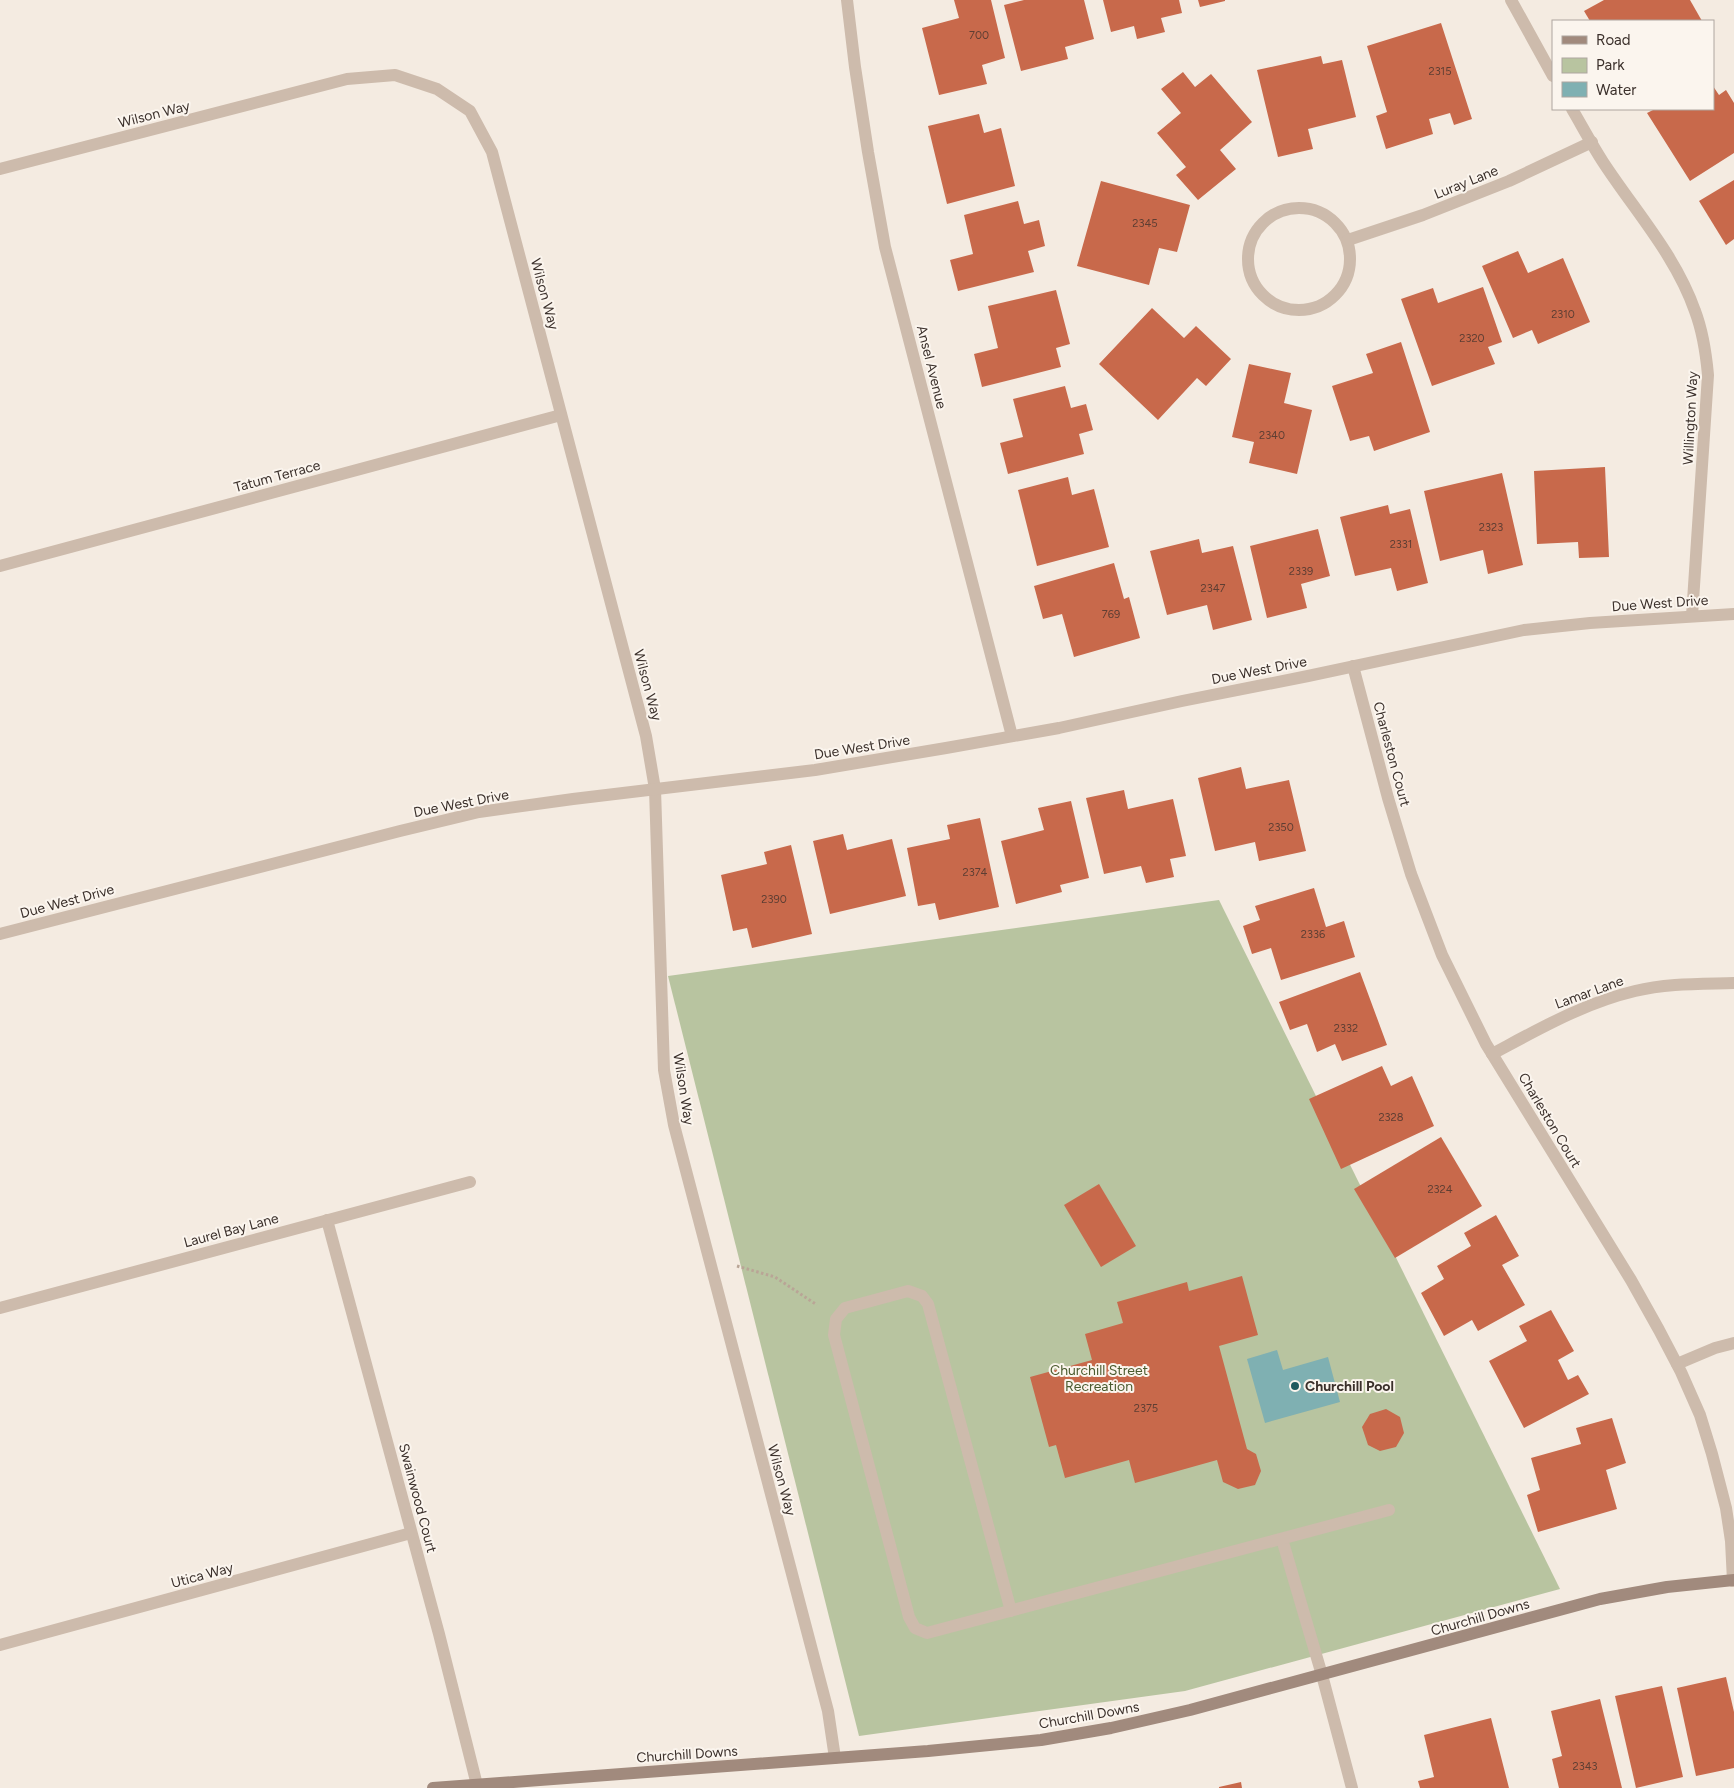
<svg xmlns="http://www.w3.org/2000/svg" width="1734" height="1788" viewBox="0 0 1734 1788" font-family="Figtree,sans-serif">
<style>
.green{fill:#b8c4a0}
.water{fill:#7fb0b2}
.building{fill:#c8694b}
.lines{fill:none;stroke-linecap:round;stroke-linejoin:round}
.path{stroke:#b9a596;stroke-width:3;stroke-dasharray:2.5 2.5;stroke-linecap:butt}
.lane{stroke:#cdbbac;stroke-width:12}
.street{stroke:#cdbbac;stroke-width:12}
.secondary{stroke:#a18a7d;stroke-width:12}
.poi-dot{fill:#1f5a5e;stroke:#fbf5ee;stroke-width:2}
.labels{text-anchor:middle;stroke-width:4;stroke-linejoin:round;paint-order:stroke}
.number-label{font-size:11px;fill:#5e3e33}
.street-label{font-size:14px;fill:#3b302b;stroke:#fbf5ee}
.park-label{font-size:14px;fill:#4a5a2e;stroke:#fbf5ee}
.poi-label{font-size:14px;font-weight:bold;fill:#3b302b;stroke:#fbf5ee;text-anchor:start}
</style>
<rect width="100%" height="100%" fill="#f4ebe1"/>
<path class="green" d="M1219,900L1560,1589L1185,1691L859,1736L668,976Z"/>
<path class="water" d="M1277,1350L1283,1370L1328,1357L1340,1402L1265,1423L1247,1359Z"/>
<g class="building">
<path d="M954,0H991L1005,58L982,65L987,84L939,95L922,28L959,18Z"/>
<path d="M1024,0H1084L1094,39L1065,47L1068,59L1021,71L1004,5Z"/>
<path d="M1103,0H1179L1182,13L1161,18L1165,32L1137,39L1134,26L1111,32Z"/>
<path d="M1198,0H1225V1L1200,7Z"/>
<path d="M1604,0H1690L1702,21H1590L1584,11Z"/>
<path d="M1441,23L1472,119L1454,125L1450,113L1429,119L1433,134L1386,149L1376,116L1387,112L1367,46Z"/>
<path d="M1321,56L1323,64L1342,60L1356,117L1308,129L1313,149L1278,157L1257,70Z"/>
<path d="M1183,72L1195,87L1211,74L1252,122L1220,150L1236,169L1198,200L1176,175L1186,167L1157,133L1181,113L1161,89Z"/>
<path d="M1713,86L1719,95L1726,90L1734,103V153L1690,181L1647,113L1655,109H1713Z"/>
<path d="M979,114L984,133L1001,128L1015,186L947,204L928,126Z"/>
<path d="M1734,180V239L1726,245L1699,201Z"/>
<path d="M1101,181L1190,205L1177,252L1159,248L1149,285L1077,266Z"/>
<path d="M1018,201L1024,224L1039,220L1045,246L1028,251L1034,272L958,291L950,260L973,254L964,215Z"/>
<path d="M1518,251L1528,273L1563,258L1590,322L1538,344L1532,330L1513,338L1482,266Z"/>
<path d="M1483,287L1502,342L1488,347L1495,364L1432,386L1401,299L1433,288L1438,303Z"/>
<path d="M1056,290L1070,344L1056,348L1061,367L982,387L974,354L998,348L988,306Z"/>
<path d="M1152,308L1184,338L1196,326L1231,359L1206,386L1197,378L1158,420L1099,364Z"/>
<path d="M1401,342L1430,432L1374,451L1369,436L1350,441L1332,386L1373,373L1366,354Z"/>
<path d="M1249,364L1291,373L1284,403L1312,410L1297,474L1249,463L1254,442L1232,437Z"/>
<path d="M1065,386L1071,408L1086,404L1093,430L1079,434L1084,454L1008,474L1000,443L1023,437L1013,399Z"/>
<path d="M1605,467L1609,557L1579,558L1578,542L1537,544L1534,471Z"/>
<path d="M1502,473L1523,565L1488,574L1483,550L1440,561L1424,491Z"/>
<path d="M1068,477L1072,495L1094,489L1109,547L1037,566L1018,490Z"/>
<path d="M1388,505L1390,514L1410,509L1428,583L1397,591L1391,568L1355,576L1340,517Z"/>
<path d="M1318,529L1330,576L1301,584L1307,608L1267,618L1250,546Z"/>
<path d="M1199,539L1202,553L1233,546L1252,620L1213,630L1207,605L1167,615L1150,551Z"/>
<path d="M1114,563L1124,599L1129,597L1140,638L1074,657L1062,614L1043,619L1034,586Z"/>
<path d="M1241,767L1246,789L1289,780L1306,851L1259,861L1255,842L1215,851L1198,778Z"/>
<path d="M1124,790L1128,809L1173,799L1186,856L1170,859L1174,877L1146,883L1141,866L1104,874L1086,798Z"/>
<path d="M1071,801L1089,878L1060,885L1062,892L1016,904L1001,841L1044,830L1038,808Z"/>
<path d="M980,818L999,907L939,920L935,903L918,906L907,848L950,839L947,825Z"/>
<path d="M843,834L847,850L892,839L906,896L830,914L813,841Z"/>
<path d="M791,845L812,934L752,948L747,928L733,931L721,875L767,864L764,852Z"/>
<path d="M1314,888L1326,927L1344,921L1355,957L1281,980L1271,948L1252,954L1243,926L1260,920L1255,906Z"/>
<path d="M1360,972L1387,1045L1342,1061L1335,1044L1317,1052L1307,1024L1290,1030L1279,1002Z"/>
<path d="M1382,1066L1391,1086L1412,1076L1434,1126L1341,1169L1309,1099Z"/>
<path d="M1441,1137L1482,1206L1395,1258L1354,1189Z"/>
<path d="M1099,1184L1136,1246L1101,1267L1064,1205Z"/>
<path d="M1496,1215L1519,1256L1502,1265L1525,1305L1478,1331L1472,1320L1444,1336L1421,1293L1444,1279L1437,1266L1471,1246L1464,1233Z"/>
<path d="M1242,1276L1258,1335L1219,1346L1247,1449L1256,1454L1261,1471L1255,1485L1238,1489L1223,1482L1217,1460L1135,1483L1129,1460L1065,1478L1056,1445L1049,1447L1030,1377L1092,1360L1085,1334L1123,1323L1117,1302L1187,1282L1189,1291Z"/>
<path d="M1551,1310L1574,1351L1558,1360L1568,1380L1578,1375L1589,1394L1524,1428L1489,1361L1527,1341L1519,1326Z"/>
<path d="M1386,1409L1400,1417L1404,1433L1396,1447L1380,1451L1368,1445L1362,1427L1370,1414Z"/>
<path d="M1612,1418L1626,1463L1606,1470L1617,1509L1538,1532L1527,1495L1540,1490L1531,1458L1581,1444L1576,1428Z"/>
<path d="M1726,1677L1734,1712V1768L1696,1776L1677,1688Z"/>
<path d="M1662,1686L1683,1777L1636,1788L1615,1696Z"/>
<path d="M1600,1699L1622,1788H1559L1552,1759L1562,1756L1551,1711Z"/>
<path d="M1491,1718L1509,1788H1420L1418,1781L1434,1777L1424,1735Z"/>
<path d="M1241,1782L1242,1788H1219V1787Z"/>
</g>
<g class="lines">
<path class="path" d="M737,1266L775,1277L817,1305"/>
<g class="lane">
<path d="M1282,1539L1322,1675"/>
<path d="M1011,1611L928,1304L922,1296L908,1291L845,1308L836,1319L834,1335L909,1617L915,1628L927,1633L1389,1510"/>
</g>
<g class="street">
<path d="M847,0L855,67L868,152L885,247L1012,736"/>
<path d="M1511,0L1553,76"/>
<path d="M1572,109C1582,126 1592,145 1603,162C1635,211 1676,256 1695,311C1703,332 1706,353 1708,375L1692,616"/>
<path d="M0,169L347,79L395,75L437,89L470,111L492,152L646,736L655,789L664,1070L674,1125L828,1711L835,1758"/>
<circle cx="1299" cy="259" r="51"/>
<path d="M1348,240L1423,215L1509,181L1592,142"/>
<path d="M0,566L561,415"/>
<path d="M1353,666L1388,798L1411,874L1442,955L1486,1044L1631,1280L1659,1330L1681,1372L1700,1415L1712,1454L1726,1508L1731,1541L1733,1581"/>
<path d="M0,934L400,831L479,812L573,799L815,770L946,748L1059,728L1182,701L1308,676L1524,630L1590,623L1734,614"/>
<path d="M1492,1054C1539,1029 1584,1003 1635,991C1667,983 1701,984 1734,983"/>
<path d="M327,1220L439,1634L477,1785"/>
<path d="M0,1308L470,1182"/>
<path d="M1677,1364L1715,1348L1734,1343"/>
<path d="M0,1645L411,1533"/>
<path d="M1322,1675L1352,1788"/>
</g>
<path class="secondary" d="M433,1788L928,1751L1041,1740L1111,1728L1190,1710L1600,1599L1667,1587L1734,1580"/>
</g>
<circle class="poi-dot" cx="1295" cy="1386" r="5"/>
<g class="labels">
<g class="number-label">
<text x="979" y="39">700</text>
<text x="1440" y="75">2315</text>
<text x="1145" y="227">2345</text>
<text x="1563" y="318">2310</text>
<text x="1472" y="342">2320</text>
<text x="1272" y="439">2340</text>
<text x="1491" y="531">2323</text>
<text x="1401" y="548">2331</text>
<text x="1301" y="575">2339</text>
<text x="1213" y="592">2347</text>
<text x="1111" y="618">769</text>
<text x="1281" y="831">2350</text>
<text x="975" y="876">2374</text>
<text x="774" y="903">2390</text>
<text x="1313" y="938">2336</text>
<text x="1346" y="1032">2332</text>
<text x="1391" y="1121">2328</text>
<text x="1440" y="1193">2324</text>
<text x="1146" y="1412">2375</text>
<text x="1585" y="1770">2343</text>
</g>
<g class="street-label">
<text transform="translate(154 114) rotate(-14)" y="5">Wilson Way</text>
<text transform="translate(1466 182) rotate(-22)" y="5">Luray Lane</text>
<text transform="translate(545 294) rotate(75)" y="5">Wilson Way</text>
<text transform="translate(932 367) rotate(76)" y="5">Ansel Avenue</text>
<text transform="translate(1690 418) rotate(-87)" y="5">Willington Way</text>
<text transform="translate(277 476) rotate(-15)" y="5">Tatum Terrace</text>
<text transform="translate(1660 603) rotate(-4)" y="5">Due West Drive</text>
<text transform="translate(1259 670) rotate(-11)" y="5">Due West Drive</text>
<text transform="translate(648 685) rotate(75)" y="5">Wilson Way</text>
<text transform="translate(862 747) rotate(-9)" y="5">Due West Drive</text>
<text transform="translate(1392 754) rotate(75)" y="5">Charleston Court</text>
<text transform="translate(461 803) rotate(-11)" y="5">Due West Drive</text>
<text transform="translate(67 901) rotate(-15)" y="5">Due West Drive</text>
<text transform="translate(1589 992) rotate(-20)" y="5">Lamar Lane</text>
<text transform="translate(684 1089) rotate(81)" y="5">Wilson Way</text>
<text transform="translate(1550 1120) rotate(59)" y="5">Charleston Court</text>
<text transform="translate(231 1230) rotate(-15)" y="5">Laurel Bay Lane</text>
<text transform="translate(782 1480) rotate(75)" y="5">Wilson Way</text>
<text transform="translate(418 1498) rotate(75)" y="5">Swainwood Court</text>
<text transform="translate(202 1575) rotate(-15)" y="5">Utica Way</text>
<text transform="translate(1480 1617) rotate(-16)" y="5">Churchill Downs</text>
<text transform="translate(1089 1715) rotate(-10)" y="5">Churchill Downs</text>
<text transform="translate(687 1754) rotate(-4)" y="5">Churchill Downs</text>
</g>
<g class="park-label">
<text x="1099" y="1375">Churchill Street<tspan x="1099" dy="16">Recreation</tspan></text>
</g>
<g class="poi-label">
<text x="1305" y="1391">Churchill Pool</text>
</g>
</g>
<rect x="1552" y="20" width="162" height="90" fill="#fbf5ee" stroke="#aea6a0"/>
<rect x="1562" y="36" width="25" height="8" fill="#a18a7d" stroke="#aea6a0"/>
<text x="1596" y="45" font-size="15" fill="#3b302b">Road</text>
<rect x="1562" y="58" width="25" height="15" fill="#b8c4a0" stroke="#aea6a0"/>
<text x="1596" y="70" font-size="15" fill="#3b302b">Park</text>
<rect x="1562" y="82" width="25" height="15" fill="#7fb0b2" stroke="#aea6a0"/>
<text x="1596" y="95" font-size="15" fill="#3b302b">Water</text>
</svg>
